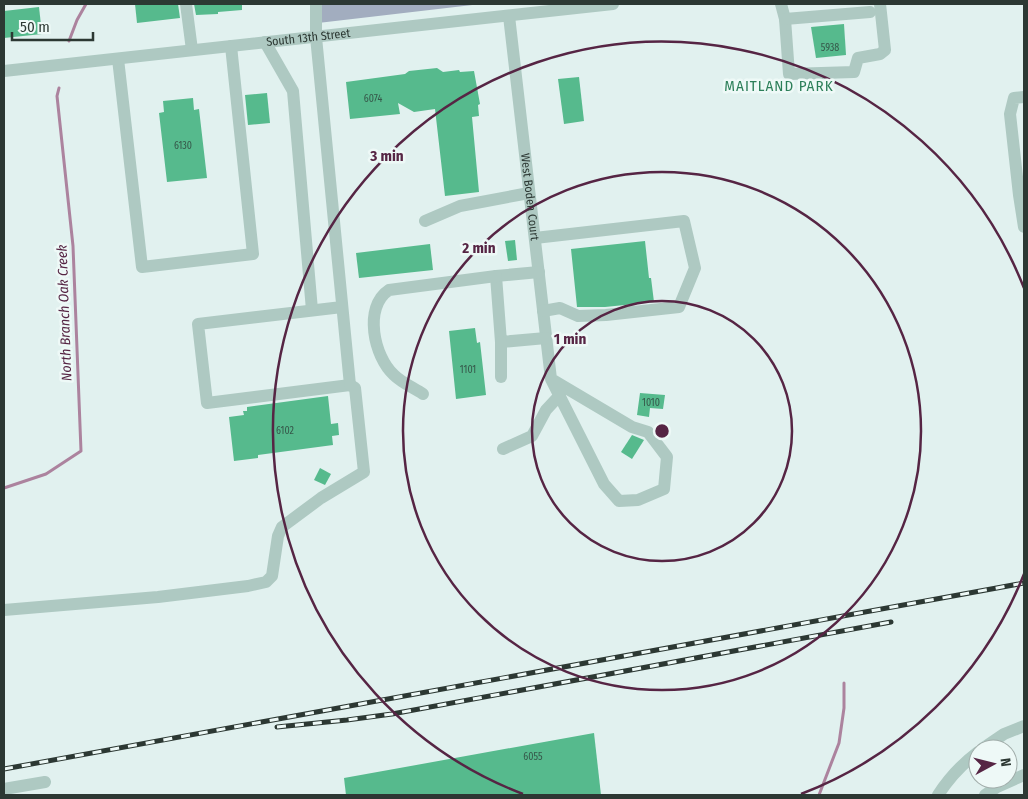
<svg xmlns="http://www.w3.org/2000/svg" width="1028" height="799" viewBox="0 0 1028 799" font-family="'Fira Sans Condensed',sans-serif">
<style>
.green{fill:#a2adbf}
.lines{fill:none;stroke-linecap:round;stroke-linejoin:round}
.stream{stroke:#ac839e;stroke-width:3}
.building{fill:#56ba8d}
.minor{stroke:#aec9c2;stroke-width:12}
.rail-casing{stroke:#2c3833;stroke-width:5}
.rail{stroke:#eef9f7;stroke-width:3;stroke-dasharray:9;stroke-linecap:butt}
.ring{fill:none;stroke:#562544;stroke-width:2.5}
.labels{text-anchor:middle;stroke-width:5;stroke-linejoin:round;paint-order:stroke}
.number-label{font-size:10px;fill:#36584a}
.street-label{font-size:12px;fill:#2c3833;stroke:#eef9f7}
.water-label{font-size:14px;font-style:italic;fill:#562544;stroke:#eef9f7}
.quarter-label{font-size:15px;letter-spacing:1px;fill:#2c7f59;stroke:#eef9f7}
.centre{fill:#562544;stroke:#eef9f7;stroke-width:2.5}
.ring-label{font-size:15px;text-anchor:middle;font-weight:bold;fill:#562544;stroke:#eef9f7;stroke-width:5;stroke-linejoin:round;paint-order:stroke}
</style>
<rect width="100%" height="100%" fill="#e1f1ef"/>
<path class="green" d="M316,4H481L318,23Z"/>
<g class="lines">
<g class="stream">
<path d="M69,41L77,20L86,4"/>
<path d="M4,488L46,474L81,451L73,246L57,96L59,88"/>
<path d="M819,795L839,743L844,708V683"/>
</g>
</g>
<g class="building">
<path d="M135,4H178L180,18L137,23Z"/>
<path d="M194,4H242V10L218,12V14L196,15Z"/>
<path d="M39,7L42,34L4,38V11Z"/>
<path d="M844,24L846,55L816,58L811,27Z"/>
<path d="M437,68L443,72L459,70L460,72L474,71L480,104L478,105L479,116L472,117L479,192L445,196L435,109L414,112L398,103L400,114L350,119L346,82L405,74L409,71Z"/>
<path d="M579,77L584,121L564,124L558,79Z"/>
<path d="M267,93L270,123L248,125L245,95Z"/>
<path d="M193,98L194,110L199,109L207,178L167,182L159,113L164,112L163,101Z"/>
<path d="M515,240L517,260L508,261L505,241Z"/>
<path d="M645,241L649,278H651L654,302L605,307H577L571,249Z"/>
<path d="M430,244L433,270L359,278L356,253Z"/>
<path d="M475,328L477,343L480,342L486,395L456,399L449,331Z"/>
<path d="M640,393L665,395L663,409L650,408L649,417L637,415Z"/>
<path d="M328,396L331,424L338,423L339,435L332,436L333,445L258,455V458L234,461L229,417L244,415L243,411H247V407Z"/>
<path d="M632,435L644,440L632,459L621,452Z"/>
<path d="M320,468L331,474L325,485L314,480Z"/>
<path d="M594,733L601,795H346L344,778Z"/>
</g>
<g class="lines">
<g class="minor">
<path d="M186,4L192,50"/>
<path d="M316,4V37L350,385L207,403L198,324L342,307"/>
<path d="M781,4L785,19L789,74L854,72L858,58L880,54L885,50L880,4"/>
<path id="s1" d="M509,16L551,379L604,484L619,501L638,500L664,489L667,457L648,432L632,427L551,379"/>
<path d="M785,19L870,12"/>
<path d="M265,42L293,91L312,310"/>
<path d="M118,59L142,267L253,254L231,46"/>
<path id="s2" d="M4,71L613,4"/>
<path d="M1024,97L1014,98L1010,114L1019,195L1024,227"/>
<path d="M425,221L460,206L529,193"/>
<path d="M535,238L684,221L695,268L679,307L606,315L578,316L560,308L543,311"/>
<path d="M539,272L496,276L501,342L546,338"/>
<path d="M501,342V377"/>
<path d="M423,394C414,388 402,383 394,375C374,357 363,307 389,290L496,276"/>
<path d="M503,449L532,436L546,410L559,396"/>
<path d="M4,610L158,597L248,586L266,582L272,576L278,536L282,527L321,498L364,472L355,388L350,385"/>
<path d="M982,749L1004,734L1024,726"/>
<path d="M4,789L45,782"/>
<path d="M938,795C949,778 962,764 978,752"/>
<path d="M985,795L997,787L1024,775"/>
</g>
<defs>
<g id="rail">
<path d="M277,727L347,720L392,714L891,622"/>
<path d="M4,769L1024,583"/>
</g>
</defs>
<use href="#rail" class="rail-casing"/>
<use href="#rail" class="rail"/>
</g>
<g class="ring">
<circle cx="662" cy="431" r="130"/>
<circle cx="662" cy="431" r="259"/>
<path d="M1024 574A389 389 0 0 1 801 794M523 794A389 389 0 1 1 1024 288"/>
</g>
<g class="labels">
<g class="number-label">
<text x="830" y="51">5938</text>
<text x="373" y="102">6074</text>
<text x="183" y="149">6130</text>
<text x="468" y="373">1101</text>
<text x="651" y="406">1010</text>
<text x="285" y="434">6102</text>
<text x="533" y="760">6055</text>
</g>
<g class="street-label">
<text dy="4" stroke="none"><textPath href="#s2" startOffset="306">South 13th Street</textPath></text>
<text dy="4" stroke="none"><textPath href="#s1" startOffset="182">West Boden Court</textPath></text>
</g>
<g class="water-label">
<text transform="translate(64 313) rotate(-92)" y="5">North Branch Oak Creek</text>
</g>
<g class="quarter-label">
<text x="779" y="91">MAITLAND PARK</text>
</g>
</g>
<circle cx="662" cy="431" r="8" class="centre"/>
<g class="ring-label">
<text x="387" y="161">3 min</text>
<text x="479" y="253">2 min</text>
<text x="570" y="344">1 min</text>
</g>
<rect width="1028" height="799" fill="none" stroke="#2c3833" stroke-width="10"/>
<g transform="translate(993 764) rotate(83)"><circle r="24" fill="#eef9f7" stroke="#a0aca9"/>
<path d="M0-4L9 19L0 12L-9 19Z" fill="#562544"/>
<text y="-8" font-size="14" font-weight="bold" text-anchor="middle" fill="#2c3833">N</text>
</g>
<path d="M12 32v8h81v-8" fill="none" stroke="#2c3833" stroke-width="2.5"/>
<text x="20" y="32" font-size="15" fill="#2c3833" stroke="#eef9f7" stroke-width="4" paint-order="stroke">50 m</text>
</svg>
